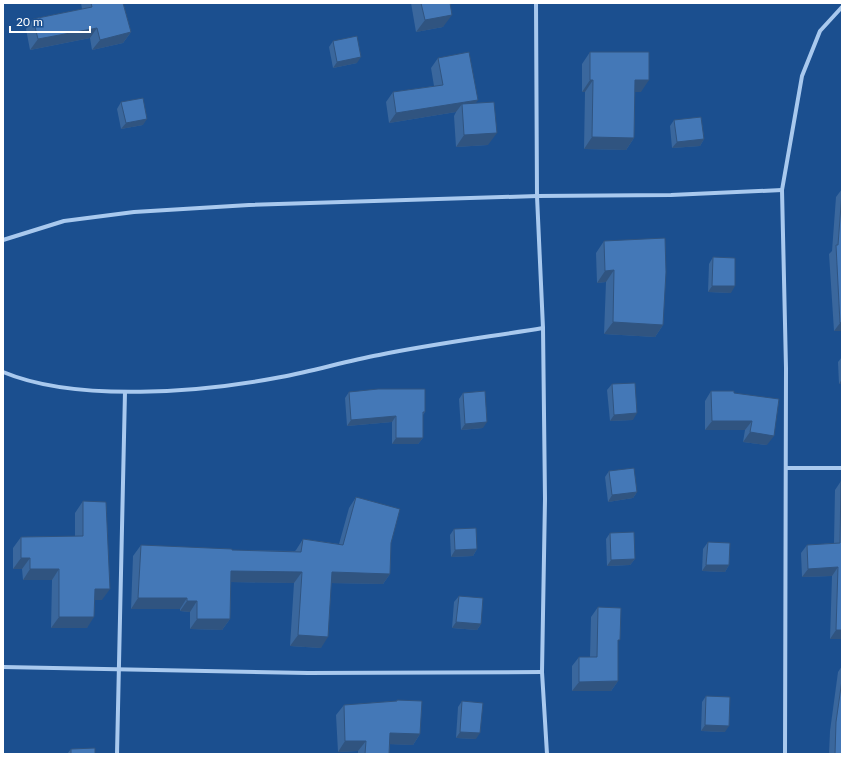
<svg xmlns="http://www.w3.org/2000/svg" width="845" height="757" viewBox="0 0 845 757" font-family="Lato,sans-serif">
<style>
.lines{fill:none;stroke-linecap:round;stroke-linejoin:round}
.street{stroke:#a9c9ee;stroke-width:4}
.wall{fill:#3a679d}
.shaded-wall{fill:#305480}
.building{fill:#4478b7;stroke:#305480}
</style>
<rect width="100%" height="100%" fill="#1b4f8f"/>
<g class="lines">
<g class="street">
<path d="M536,3L537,196L543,328L545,499L542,672L547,754"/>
<path d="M3,240L64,221L134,212L249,205L537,196L671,195L782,190"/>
<path d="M3,372C77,403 203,392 281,377C314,371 346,361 379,355C433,344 488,337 543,328"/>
<path d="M786,468H842"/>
<path d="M3,667L308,673L542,672"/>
<path d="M117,754L125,392"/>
<path d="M785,754L786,368L782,190L802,76L820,31L842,7"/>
</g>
</g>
<g class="wall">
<path d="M81,3H123L131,32L123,43L92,50L90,38L30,50L26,29L33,19L82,9Z"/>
<path d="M411,3H450L443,27L416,32Z"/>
<path d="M333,41L357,63L333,68L329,47Z"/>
<path d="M590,52L641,92H635L634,138L626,150L584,149L585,92H582V64Z"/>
<path d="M438,58L476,103L488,145L456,147L454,116L456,112L389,123L386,102L393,92L434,86L431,68Z"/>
<path d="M121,102L143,125L121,129L117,109Z"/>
<path d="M674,120L704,139L700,146L672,148L670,126Z"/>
<path d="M842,189V331H834L829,254L832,251L836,197Z"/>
<path d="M604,241L663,325L655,337L604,334L606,282L597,283L596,253Z"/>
<path d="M713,257L731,293L708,292L709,264Z"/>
<path d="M842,357V384H839L838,362Z"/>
<path d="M612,384L633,420L610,421L607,390Z"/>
<path d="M711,391L734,393L767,445L743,442L745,430H705V401Z"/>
<path d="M349,392L425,412L423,415V438L418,444H392V422L347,426L345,398Z"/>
<path d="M463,393L483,428L461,430L459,399Z"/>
<path d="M609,471L637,492L633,498L608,502L605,477Z"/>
<path d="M841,481H842V639H830L832,576L802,577L801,553L807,545L834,543L835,490Z"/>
<path d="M356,497L391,543L390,574L383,584L331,583L321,648L290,646L294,583L231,582L230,619L222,630L190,629V612L180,611V609H131L133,556L141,545L232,550L295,551L296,550L303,539L339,544L349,508Z"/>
<path d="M83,501L102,600H95L87,628H51L52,580H23L22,569H13V548L21,537L75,536V513Z"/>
<path d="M454,529L477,549L473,556L451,557L450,535Z"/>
<path d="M610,533L635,559L630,565L607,566L606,539Z"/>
<path d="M708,542L729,565L725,572L702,571L703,549Z"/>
<path d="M459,596L481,624L477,630L452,628L454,602Z"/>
<path d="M598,607L618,643V681L611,691H572V666L579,657H590L591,617Z"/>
<path d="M842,666V754H829L830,731L838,672Z"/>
<path d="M706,696L725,732L701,731L702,702Z"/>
<path d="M397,700L420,734L413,745L390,744L389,754H358V751L338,752L336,715L344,705L396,701Z"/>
<path d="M462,701L476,739L456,738L458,707Z"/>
<path d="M71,749L95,754H67Z"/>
</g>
<g class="shaded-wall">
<path d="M452,15L443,27L416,32L425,20Z"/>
<path d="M97,28L90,38L30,50L38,39Z"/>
<path d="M131,32L123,43L92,50L100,40Z"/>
<path d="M361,57L357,63L333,68L337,62Z"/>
<path d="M590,80H593L585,92H582Z"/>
<path d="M635,80H649L641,92H627Z"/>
<path d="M478,100L471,110L462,104L456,112L389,123L396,113Z"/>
<path d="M147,119L143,125L121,129L126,123Z"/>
<path d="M497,133L488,145L456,147L464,135Z"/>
<path d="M592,137L634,138L626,150L584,149Z"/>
<path d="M704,139L700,146L672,148L677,142Z"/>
<path d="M614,270L606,282L597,283L605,271Z"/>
<path d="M712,286H735L731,293L708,292Z"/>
<path d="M613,322L663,325L655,337L604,334Z"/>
<path d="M842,322V331H834L840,323Z"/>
<path d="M842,379V384H839Z"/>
<path d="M637,413L633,420L610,421L614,415Z"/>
<path d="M396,416L392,422L347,426L351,420Z"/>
<path d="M712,421H752L745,430H705Z"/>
<path d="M487,422L483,428L461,430L465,424Z"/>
<path d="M750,432L774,436L767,445L743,442Z"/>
<path d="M396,438H423L418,444H392Z"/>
<path d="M637,492L633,498L608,502L612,495Z"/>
<path d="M477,549L473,556L451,557L455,550Z"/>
<path d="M21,558H30L22,569H13Z"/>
<path d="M635,559L630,565L607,566L611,560Z"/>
<path d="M706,565H729L725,572L702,571Z"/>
<path d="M838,567L832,576L802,577L808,569Z"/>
<path d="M30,569H59L52,580H23Z"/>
<path d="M231,571L302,572L294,583L224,582Z"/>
<path d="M332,572L390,574L383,584L325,583Z"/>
<path d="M95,589H110L102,600H87Z"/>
<path d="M138,598H187L180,609H131Z"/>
<path d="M187,601H197L190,612L180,611Z"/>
<path d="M59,617H94L87,628H51Z"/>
<path d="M197,619H230L222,630L190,629Z"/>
<path d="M456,622L481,624L477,630L452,628Z"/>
<path d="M836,630H842V639H830Z"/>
<path d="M298,635L328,637L321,648L290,646Z"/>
<path d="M618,681L611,691H572L579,682Z"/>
<path d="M705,725L729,726L725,732L701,731Z"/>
<path d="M460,732L480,733L476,739L456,738Z"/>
<path d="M390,733L420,734L413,745L383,744Z"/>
<path d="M345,741H366L358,751L338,752Z"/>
</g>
<g class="building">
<path d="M91,3H123L131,32L100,40L97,28L38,39L33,19L92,7Z"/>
<path d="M421,3H450L452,15L425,20Z"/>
<path d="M357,36L361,57L337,62L333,41Z"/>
<path d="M469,52L478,100L396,113L393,92L443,85L438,58Z"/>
<path d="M590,52H649V80H635L634,138L592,137L593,80H590Z"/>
<path d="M143,98L147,119L126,123L121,102Z"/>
<path d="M494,102L497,133L464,135L462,104Z"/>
<path d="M701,117L704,139L677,142L674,120Z"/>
<path d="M842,192V322L840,323L836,245H838Z"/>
<path d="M665,238L666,272L663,325L613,322L614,270L605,271L604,241Z"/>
<path d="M713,257L735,258V286H712Z"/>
<path d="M635,383L637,413L614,415L612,384Z"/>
<path d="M378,389H425V412H423V438H396V416L351,420L349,392Z"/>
<path d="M485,391L487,422L465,424L463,393Z"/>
<path d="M711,391H734V393L779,399L774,436L750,432L752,421H712Z"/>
<path d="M634,468L637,492L612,495L609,471Z"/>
<path d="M841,481H842V630H836L838,567L808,569L807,545L840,543Z"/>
<path d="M356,497L400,509L391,543L390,574L332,572L328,637L298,635L302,572L231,571L230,619H197V601H187V598H138L141,545L232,549V550L301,552L303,539L343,545Z"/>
<path d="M83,501L106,502L110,589H95L94,617H59V569H30V558H21V537L83,536Z"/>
<path d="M476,528L477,549L455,550L454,529Z"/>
<path d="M634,532L635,559L611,560L610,533Z"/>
<path d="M708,542L730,543L729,565H706Z"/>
<path d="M459,596L483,598L481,624L456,622Z"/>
<path d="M598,607L621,608L620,640H618V681L579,682V657H597Z"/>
<path d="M842,680V754H835L836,722Z"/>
<path d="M706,696L730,697L729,726L705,725Z"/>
<path d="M397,700L422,701L420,734L390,733L389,754H365L366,741H345L344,705L397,701Z"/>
<path d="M462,701L483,703L480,733L460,732Z"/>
<path d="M95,748V754H71V749Z"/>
</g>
<rect width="845" height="757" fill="none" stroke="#ffffff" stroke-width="8"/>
<path d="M10 26v6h80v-6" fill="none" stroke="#ffffff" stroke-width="2"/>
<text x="16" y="26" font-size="12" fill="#ffffff" stroke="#1b4f8f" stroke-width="3" paint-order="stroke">20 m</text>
</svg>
